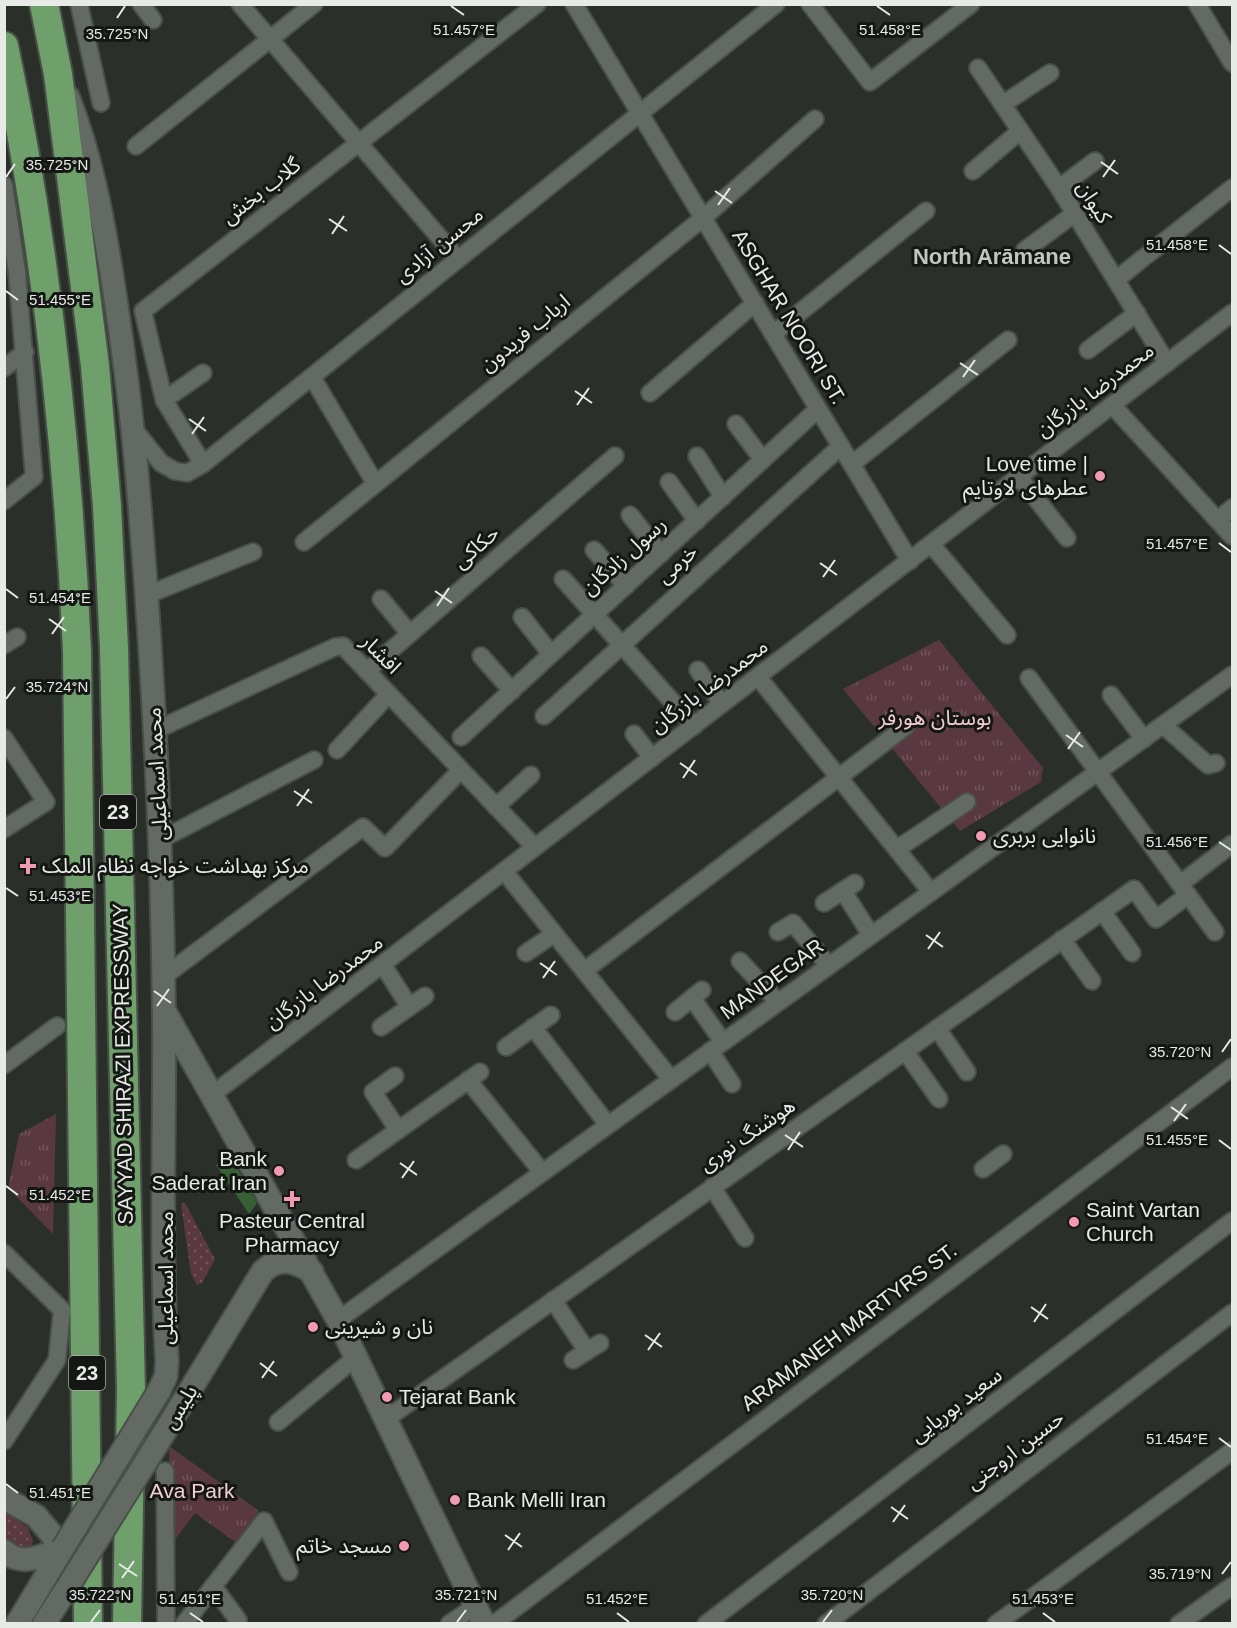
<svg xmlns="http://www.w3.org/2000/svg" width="1237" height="1628" viewBox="0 0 1237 1628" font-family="Helvetica,'Noto Sans Arabic',sans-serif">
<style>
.grass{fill:url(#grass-dots)}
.park{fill:url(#park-tufts)}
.building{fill:#376034}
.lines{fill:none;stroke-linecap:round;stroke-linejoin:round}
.street-casing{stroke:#494f49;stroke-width:20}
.secondary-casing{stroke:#494f49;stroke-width:26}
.highway-casing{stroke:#494f49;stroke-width:32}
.street{stroke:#636a63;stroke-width:16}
.secondary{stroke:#636a63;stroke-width:22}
.highway{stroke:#6fa06b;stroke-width:28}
.secondary-bridge-casing{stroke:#494f49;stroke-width:26;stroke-linecap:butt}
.secondary-bridge{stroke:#636a63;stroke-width:22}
.ticks{fill:none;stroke:#e7eae6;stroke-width:2}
.poi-dot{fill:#f29ab0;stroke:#141714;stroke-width:2}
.labels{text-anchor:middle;stroke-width:6;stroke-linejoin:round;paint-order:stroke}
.shield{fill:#141714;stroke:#a8aba7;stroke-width:1.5}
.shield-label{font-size:20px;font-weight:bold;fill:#e7eae6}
.street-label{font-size:21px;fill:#e7eae6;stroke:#141714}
.poi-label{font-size:21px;fill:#e7eae6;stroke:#141714;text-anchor:start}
.park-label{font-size:21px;fill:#f4cdd5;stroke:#141714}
.neighbourhood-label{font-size:22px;font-weight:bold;fill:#c0c7bf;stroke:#141714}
.ticks-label{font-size:15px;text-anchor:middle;fill:#e7eae6;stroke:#141714;stroke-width:6;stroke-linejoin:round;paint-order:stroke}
</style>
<defs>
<pattern id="grass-dots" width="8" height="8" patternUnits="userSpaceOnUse" patternTransform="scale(1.5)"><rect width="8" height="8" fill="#5a3841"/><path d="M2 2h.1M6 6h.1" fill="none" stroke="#72555c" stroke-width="1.8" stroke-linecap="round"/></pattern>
<pattern id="park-tufts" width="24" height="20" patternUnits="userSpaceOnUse" patternTransform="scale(1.5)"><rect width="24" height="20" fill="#5a3841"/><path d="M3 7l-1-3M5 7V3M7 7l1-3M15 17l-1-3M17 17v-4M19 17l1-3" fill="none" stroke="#72555c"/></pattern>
</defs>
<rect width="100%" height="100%" fill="#2a3029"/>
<g class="grass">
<path d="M185,1203L215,1259L202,1283L197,1285L191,1274L181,1204Z"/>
<path d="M4,1511L28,1528L33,1541L29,1551L7,1546Z"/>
</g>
<g class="park">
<path d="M939,640L1043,768L1041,782L960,831L843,689Z"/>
<path d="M56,1114L53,1234L8,1188L19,1134Z"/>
<path d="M169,1446L259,1511L238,1544L195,1513L173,1542Z"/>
</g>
<path class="building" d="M230,1155L257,1203L249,1214L216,1165Z"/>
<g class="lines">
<defs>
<g id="street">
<path d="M79,4L101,103"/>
<path d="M141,4L153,20"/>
<path d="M240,4L458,259"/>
<path d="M574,4L910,561"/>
<path d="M810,4L870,82L971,4"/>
<path d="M1197,4L1232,63"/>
<path d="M978,68L1059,188L1167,363"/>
<path d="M1003,104L1050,73"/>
<path d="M136,146L314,4"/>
<path d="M973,171L1020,131"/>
<path d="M4,185L17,272L34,477L4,501"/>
<path d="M1059,188L1095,161"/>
<path d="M1025,250L1074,214"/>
<path d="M1147,255L1232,188"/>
<path d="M1116,280L1143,258"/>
<path d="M773,334L926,211"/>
<path d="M1088,350L1137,313"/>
<path d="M4,368L25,352"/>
<path d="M312,377L375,483"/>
<path d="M650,393L755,303"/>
<path d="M164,400L203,373"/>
<path d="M1112,405L1232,536"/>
<path d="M736,424L763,460"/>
<path d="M133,428L161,463L175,471L187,473L203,464L776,4"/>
<path d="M697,456L723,497"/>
<path d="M203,464L164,400L143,311L537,4"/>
<path d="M852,464L1008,340"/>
<path d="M1019,477L1067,538"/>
<path d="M669,482L697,521"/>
<path d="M630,515L661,554"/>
<path d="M1218,520L1232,508"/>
<path d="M304,542L703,218L815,119"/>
<path d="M931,544L1007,635"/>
<path d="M594,550L626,586"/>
<path d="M563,579L694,726"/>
<path d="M147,595L253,552"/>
<path d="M381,599L410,634"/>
<path d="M522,617L551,654"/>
<path d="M4,645L17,637"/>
<path d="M481,656L512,691"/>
<path d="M698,670L722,704"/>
<path d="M367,671L615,456"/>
<path d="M758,677L931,892"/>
<path d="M1111,695L1144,739"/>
<path d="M544,716L841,446"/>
<path d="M1163,725L1208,765L1216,763"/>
<path d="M154,731L335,647L343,646L530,842"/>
<path d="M634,734L652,758"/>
<path d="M461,737L818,409"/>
<path d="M4,738L46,802L4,829"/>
<path d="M337,750L389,694"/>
<path d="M496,807L531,775"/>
<path d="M160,840L314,760"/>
<path d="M897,849L967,802"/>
<path d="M504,871L671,1079"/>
<path d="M1180,884L1232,844"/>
<path d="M843,891L871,935"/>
<path d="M1188,895L1215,932"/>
<path d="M824,903L855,883"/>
<path d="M1102,911L1132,953"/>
<path d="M778,932L793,923L829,966"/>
<path d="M1062,939L1092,981"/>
<path d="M526,953L554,934"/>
<path d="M740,961L778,1002"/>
<path d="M383,965L409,1006"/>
<path d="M584,971L905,727"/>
<path d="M163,977L363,827L385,848L461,770"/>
<path d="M692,998L723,1042"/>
<path d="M675,1012L702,990"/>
<path d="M381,1027L425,996"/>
<path d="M533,1027L608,1125"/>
<path d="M937,1028L967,1072"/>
<path d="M506,1047L551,1015"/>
<path d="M710,1051L732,1084"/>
<path d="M905,1051L939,1099"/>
<path d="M4,1065L57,1026"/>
<path d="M395,1076L373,1092L398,1130"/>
<path d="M468,1080L542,1172"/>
<path d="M213,1094L1232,313"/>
<path d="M356,1160L480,1072"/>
<path d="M983,1169L1003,1154"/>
<path d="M712,1187L745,1238"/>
<path d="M4,1253L62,1310L57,1360L4,1441"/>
<path d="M553,1300L587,1351"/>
<path d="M338,1320L1232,675"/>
<path d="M573,1360L600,1343"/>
<path d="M386,1419L1134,889L1156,919L1188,895L1029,678"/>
<path d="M278,1422L355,1358"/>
<path d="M165,1471L166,1624"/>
<path d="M213,1586L238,1620"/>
<path d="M184,1624L264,1521L289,1572"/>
<path d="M449,1624L476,1606"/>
<path d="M494,1624L1232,1067"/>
<path d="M706,1624L1232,1221"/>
<path d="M826,1624L1232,1313"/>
<path d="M996,1624L1232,1451"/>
<path d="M1179,1624L1232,1586"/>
</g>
<g id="secondary">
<path d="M68,97C91,156 102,214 112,276C123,346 132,416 138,486C153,662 162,839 164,1015C165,1130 160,1246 167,1361L166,1376L159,1391"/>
<path d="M165,1012L338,1320L484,1624"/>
<path d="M167,1428L263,1271C280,1256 295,1261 312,1272"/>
<path d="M4,1498L36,1516L63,1548"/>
<path d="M4,1551C22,1568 44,1555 63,1548"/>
<path d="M17,1624L63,1548"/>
<path d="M44,1624L67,1588"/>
</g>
<g id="highway">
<path d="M44,4L58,74L95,366L107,506L114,648L131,1390L127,1624"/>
<path d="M4,46C46,245 68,448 77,651L88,1624"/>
</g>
</defs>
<use href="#street" class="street-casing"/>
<use href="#secondary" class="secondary-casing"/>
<use href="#highway" class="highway-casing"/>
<use href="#street" class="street"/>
<use href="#secondary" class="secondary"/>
<use href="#highway" class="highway"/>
<defs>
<g id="secondary-bridge">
<path d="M63,1548L159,1391"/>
<path d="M67,1588L167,1428"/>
</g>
</defs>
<use href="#secondary-bridge" class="secondary-bridge-casing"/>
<use href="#secondary-bridge" class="secondary-bridge"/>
</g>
<path class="ticks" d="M451,6L464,15M877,6L890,15M117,18L125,6M1101,162L1118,174M6,177L15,164M1103,177L1115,160M715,191L732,203M718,205L730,188M329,219L347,231M332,234L344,216M1219,245L1231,254M6,291L18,300M960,363L978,375M963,377L975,360M575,391L592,403M577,405L589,388M189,419L206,431M192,434L204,417M1219,543L1231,552M820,563L837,575M823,577L835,560M6,589L18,598M435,591L452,603M437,606L449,588M49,619L66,631M52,634L64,617M6,699L15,687M1066,735L1083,747M1068,749L1080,732M680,763L697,775M683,778L695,760M294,791L312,803M297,806L309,789M1219,842L1231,850M6,888L18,896M926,935L943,947M928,949L940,932M540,963L557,975M543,978L555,961M154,991L171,1003M157,1006L169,989M1222,1052L1231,1039M1171,1107L1188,1119M1174,1121L1186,1104M785,1135L803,1147M1219,1140L1231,1149M788,1150L800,1132M400,1163L417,1175M402,1178L414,1161M6,1186L18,1195M1031,1307L1048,1319M1034,1322L1046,1304M645,1335L662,1347M648,1350L660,1333M260,1363L277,1376M262,1378L274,1361M1219,1438L1231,1447M6,1484L18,1493M891,1507L908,1519M893,1522L905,1505M505,1535L522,1547M508,1550L520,1533M119,1564L137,1576M1222,1574L1231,1562M122,1578L134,1561M190,1613L203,1622M617,1613L629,1622M1043,1613L1055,1622M91,1622L100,1610M457,1622L466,1610M823,1622L832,1610"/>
<g class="poi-dot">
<circle cx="1100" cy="476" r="6"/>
<circle cx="981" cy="836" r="6"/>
<path d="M25 857h6v6h6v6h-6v6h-6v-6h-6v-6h6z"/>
<circle cx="279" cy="1171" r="6"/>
<path d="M289 1190h6v6h6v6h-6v6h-6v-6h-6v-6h6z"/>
<circle cx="1074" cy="1222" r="6"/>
<circle cx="313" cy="1327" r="6"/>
<circle cx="387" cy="1397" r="6"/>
<circle cx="455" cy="1500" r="6"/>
<circle cx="404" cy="1546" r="6"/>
</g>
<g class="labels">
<g class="shield">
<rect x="100" y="795" width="36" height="34" rx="4.5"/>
<rect x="69" y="1356" width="36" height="34" rx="4.5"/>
</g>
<g class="shield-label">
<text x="118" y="819">23</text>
<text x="87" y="1380">23</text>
</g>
<g class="street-label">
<text transform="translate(261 191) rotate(-38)" y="7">گلاب بخش</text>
<text transform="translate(1094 202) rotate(58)" y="7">کیوان</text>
<text transform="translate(439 245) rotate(-39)" y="7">محسن آزادی</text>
<text transform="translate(789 317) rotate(59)" y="7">ASGHAR NOORI ST.</text>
<text transform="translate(525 333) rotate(-39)" y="7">ارباب فریدون</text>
<text transform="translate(1095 390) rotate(-37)" y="7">محمدرضا بازرگان</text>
<text transform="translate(476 547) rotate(-41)" y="7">حکاکی</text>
<text transform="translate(624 556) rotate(-42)" y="7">رسول زادگان</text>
<text transform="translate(677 564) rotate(-42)" y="7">خرمی</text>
<text transform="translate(381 654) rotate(45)" y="7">افشار</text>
<text transform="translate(709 686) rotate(-37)" y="7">محمدرضا بازرگان</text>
<text transform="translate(157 774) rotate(-93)" y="7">محمد اسماعیلی</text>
<text transform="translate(772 979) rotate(-36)" y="7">MANDEGAR</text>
<text transform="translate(324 982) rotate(-37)" y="7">محمدرضا بازرگان</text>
<text transform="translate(123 1064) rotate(-91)" y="7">SAYYAD SHIRAZI EXPRESSWAY</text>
<text transform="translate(747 1135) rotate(-35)" y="7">هوشنگ نوری</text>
<text transform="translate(166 1278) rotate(-90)" y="7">محمد اسماعیلی</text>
<text transform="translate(849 1327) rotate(-37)" y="7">ARAMANEH MARTYRS ST.</text>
<text transform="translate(956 1405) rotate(-37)" y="7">سعید بوریایی</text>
<text transform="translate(180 1407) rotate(-59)" y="7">پلیس</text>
<text transform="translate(1015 1450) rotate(-37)" y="7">حسین اروجنی</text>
</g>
<g class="poi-label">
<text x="1088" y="471" text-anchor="end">Love time |<tspan x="1088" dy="24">عطرهای لاوتایم</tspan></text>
<text x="993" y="843">نانوایی بربری</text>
<text x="42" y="873">مرکز بهداشت خواجه نظام الملک</text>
<text x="267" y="1166" text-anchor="end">Bank<tspan x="267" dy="24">Saderat Iran</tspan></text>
<text x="1086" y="1217">Saint Vartan<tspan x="1086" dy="24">Church</tspan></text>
<text x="292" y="1228" text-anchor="middle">Pasteur Central<tspan x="292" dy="24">Pharmacy</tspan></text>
<text x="325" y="1334">نان و شیرینی</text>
<text x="399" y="1404">Tejarat Bank</text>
<text x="467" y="1507">Bank Melli Iran</text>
<text x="392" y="1553" text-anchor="end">مسجد خاتم</text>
</g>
<g class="park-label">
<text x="935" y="725">بوستان هورفر</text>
<text x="192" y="1498">Ava Park</text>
</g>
<g class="neighbourhood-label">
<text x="992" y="264">North Arāmane</text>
</g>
</g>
<g class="ticks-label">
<text x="464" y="35">51.457°E</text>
<text x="890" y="35">51.458°E</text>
<text x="117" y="39">35.725°N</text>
<text x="57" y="170">35.725°N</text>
<text x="1177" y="250">51.458°E</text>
<text x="60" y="305">51.455°E</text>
<text x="1177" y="549">51.457°E</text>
<text x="60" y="603">51.454°E</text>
<text x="57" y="692">35.724°N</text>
<text x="1177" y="847">51.456°E</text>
<text x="60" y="901">51.453°E</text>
<text x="1180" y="1057">35.720°N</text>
<text x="1177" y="1145">51.455°E</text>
<text x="60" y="1200">51.452°E</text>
<text x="1177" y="1444">51.454°E</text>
<text x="60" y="1498">51.451°E</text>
<text x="1180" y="1579">35.719°N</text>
<text x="100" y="1600">35.722°N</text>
<text x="466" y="1600">35.721°N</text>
<text x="832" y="1600">35.720°N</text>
<text x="190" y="1604">51.451°E</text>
<text x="617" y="1604">51.452°E</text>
<text x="1043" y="1604">51.453°E</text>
</g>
<rect width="1237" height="1628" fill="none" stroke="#e7eae6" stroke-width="12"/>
</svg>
